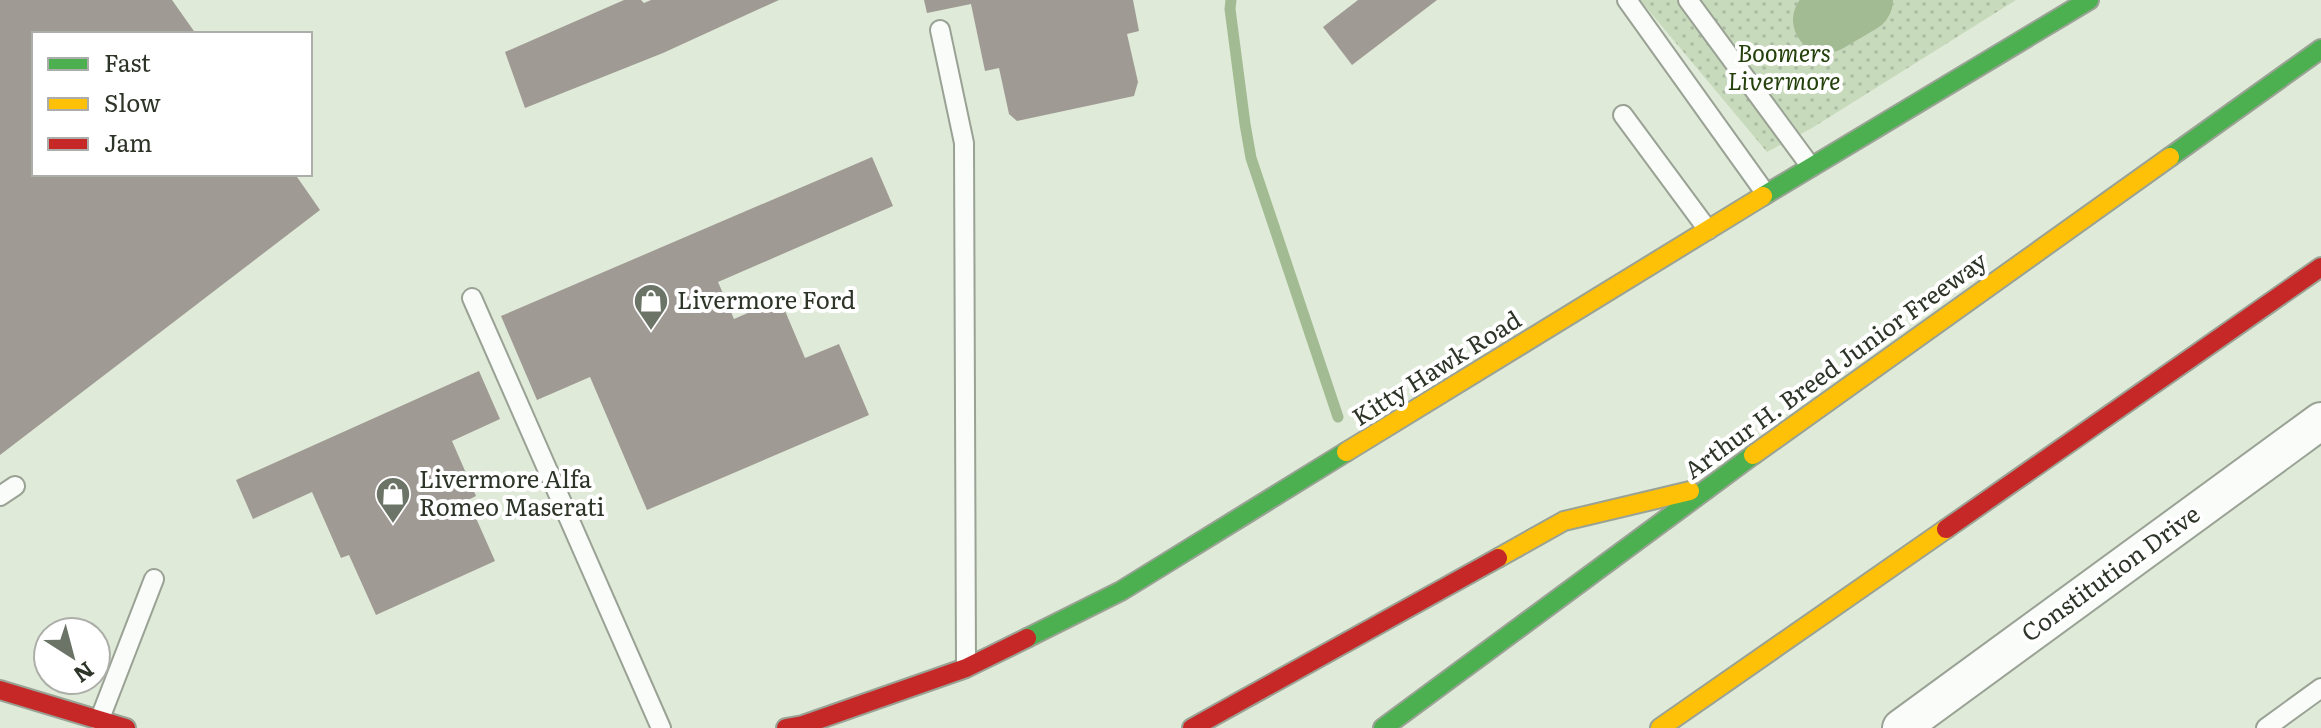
<svg xmlns="http://www.w3.org/2000/svg" width="2321" height="728" viewBox="0 0 2321 728" font-family="Literata,serif">
<style>
.park{fill:url(#park-dots)}
.lines{fill:none;stroke-linecap:round;stroke-linejoin:round}
.stream{stroke:#a3bb93;stroke-width:11}
.river{stroke:#a3bb93;stroke-width:66}
.building{fill:#a09a95}
.lane-casing{stroke:#9aa295;stroke-width:22}
.street-casing{stroke:#9aa295;stroke-width:40}
.fast-casing{stroke:#9aa295;stroke-width:22}
.slow-casing{stroke:#9aa295;stroke-width:22}
.jam-casing{stroke:#9aa295;stroke-width:22}
.lane{stroke:#fafcf9;stroke-width:18}
.street{stroke:#fafcf9;stroke-width:36}
.fast{stroke:#4caf50;stroke-width:18}
.slow{stroke:#ffc107;stroke-width:18}
.jam{stroke:#c62828;stroke-width:18}
.labels{text-anchor:middle;stroke-width:8;stroke-linejoin:round;paint-order:stroke}
.park-label{font-size:24px;font-style:italic;fill:#25410b;stroke:#fff}
.poi-label{font-size:24px;fill:#2d3428;stroke:#fff;text-anchor:start}
.street-label{font-size:24px;fill:#2d3428;stroke:#fff}
</style>
<defs>
<pattern id="park-dots" width="8" height="8" patternUnits="userSpaceOnUse" patternTransform="scale(2)"><rect width="8" height="8" fill="#c8dabc"/><path d="M2 2h.1M6 6h.1" fill="none" stroke="#acbca2" stroke-width="1.8" stroke-linecap="round"/></pattern>
</defs>
<rect width="100%" height="100%" fill="#dfead8"/>
<path class="park" d="M1640,0H2016L1812,128L1767,152Z"/>
<g class="lines">
<path class="stream" d="M1231,0L1230,9L1245,124L1251,158L1338,417"/>
<path class="river" d="M1826,20L1860,0"/>
</g>
<g class="building">
<path d="M0,0H172L196,34H34V174H295L320,210L0,455Z"/>
<path d="M624,0H641L644,3L651,0H779L663,53L525,108L505,52Z"/>
<path d="M924,0H1133L1139,31L1127,34L1138,82L1134,96L1017,121L1009,114L999,68L985,71L971,4L927,13Z"/>
<path d="M1358,0H1437L1352,65L1323,27Z"/>
<path d="M872,157L893,206L718,282L734,319L780,299L805,358L839,344L869,415L647,510L590,377L537,400L501,316Z"/>
<path d="M479,371L500,419L452,441L476,496L468,500L495,561L376,615L349,555L341,558L312,492L253,519L236,480Z"/>
</g>
<g class="lines">
<defs>
<g id="lane">
<path d="M1627,0L1766,194"/>
<path d="M1688,0L1811,167"/>
<path d="M940,30L964,143L966,665"/>
<path d="M1623,115L1708,230"/>
<path d="M472,298L661,728"/>
<path d="M0,496L15,486"/>
<path d="M99,721L154,579"/>
<path d="M2266,728L2321,688"/>
</g>
<path id="street" d="M1901,728L2321,421"/>
<g id="fast">
<path d="M2170,157L2321,49"/>
<path d="M1763,196L2089,0"/>
<path d="M1027,638L1121,591L1346,452"/>
<path d="M1383,728L1753,455"/>
</g>
<g id="slow">
<path d="M1346,452L1763,196"/>
<path d="M1753,455L2170,157"/>
<path d="M1498,558L1564,521L1690,491"/>
<path d="M1660,728L1946,529"/>
</g>
<g id="jam">
<path d="M1946,529L2321,267"/>
<path d="M0,690L126,728"/>
<path d="M786,728L803,725L966,668L1027,638"/>
<path d="M1192,728L1498,558"/>
</g>
</defs>
<use href="#lane" class="lane-casing"/>
<use href="#street" class="street-casing"/>
<use href="#fast" class="fast-casing"/>
<use href="#slow" class="slow-casing"/>
<use href="#jam" class="jam-casing"/>
<use href="#lane" class="lane"/>
<use href="#street" class="street"/>
<use href="#fast" class="fast"/>
<use href="#slow" class="slow"/>
<use href="#jam" class="jam"/>
</g>
<defs>
<symbol id="shop-pin" viewBox="-11 -11 22 30"><path d="M0 17L-7.5 6A9.5 9.5 0 1 1 7.5 6Z" fill="#6b7466" stroke="#fff"/><path d="M-5-2.5h2.3a2.7 3.5 0 0 1 5.4 0H5L5.5 6h-11ZM-1.5-2.5h3a1.5 2.3 0 0 0-3 0Z" fill="#fff"/></symbol>
</defs>
<g fill-rule="evenodd">
<use href="#shop-pin" x="631" y="281" width="40" height="54"/>
<use href="#shop-pin" x="373" y="474" width="40" height="54"/>
</g>
<g class="labels">
<g class="park-label">
<text x="1784" y="62">Boomers<tspan x="1784" dy="28">Livermore</tspan></text>
</g>
<g class="poi-label">
<text x="677" y="309">Livermore Ford</text>
<text x="419" y="488">Livermore Alfa<tspan x="419" dy="28">Romeo Maserati</tspan></text>
</g>
<g class="street-label">
<text transform="translate(1836 366) rotate(-36)" y="8">Arthur H. Breed Junior Freeway</text>
<text transform="translate(1437 369) rotate(-32)" y="8">Kitty Hawk Road</text>
<text transform="translate(2111 574) rotate(-36)" y="8">Constitution Drive</text>
</g>
</g>
<rect x="32" y="32" width="280" height="144" fill="#ffffff" stroke="#abaea9" stroke-width="2"/>
<rect x="48" y="58" width="40" height="12" fill="#4caf50" stroke="#abaea9" stroke-width="2"/>
<text x="104" y="72" font-size="24" fill="#2d3428">Fast</text>
<rect x="48" y="98" width="40" height="12" fill="#ffc107" stroke="#abaea9" stroke-width="2"/>
<text x="104" y="112" font-size="24" fill="#2d3428">Slow</text>
<rect x="48" y="138" width="40" height="12" fill="#c62828" stroke="#abaea9" stroke-width="2"/>
<text x="104" y="152" font-size="24" fill="#2d3428">Jam</text>
<g transform="translate(72 656) rotate(144)"><circle r="38" fill="#ffffff" stroke="#abaea9" stroke-width="2"/>
<path d="M0-6L14 30L0 20L-14 30Z" fill="#6b7466"/>
<text y="-12" font-size="22" font-weight="bold" text-anchor="middle" fill="#2d3428">N</text>
</g>
</svg>
